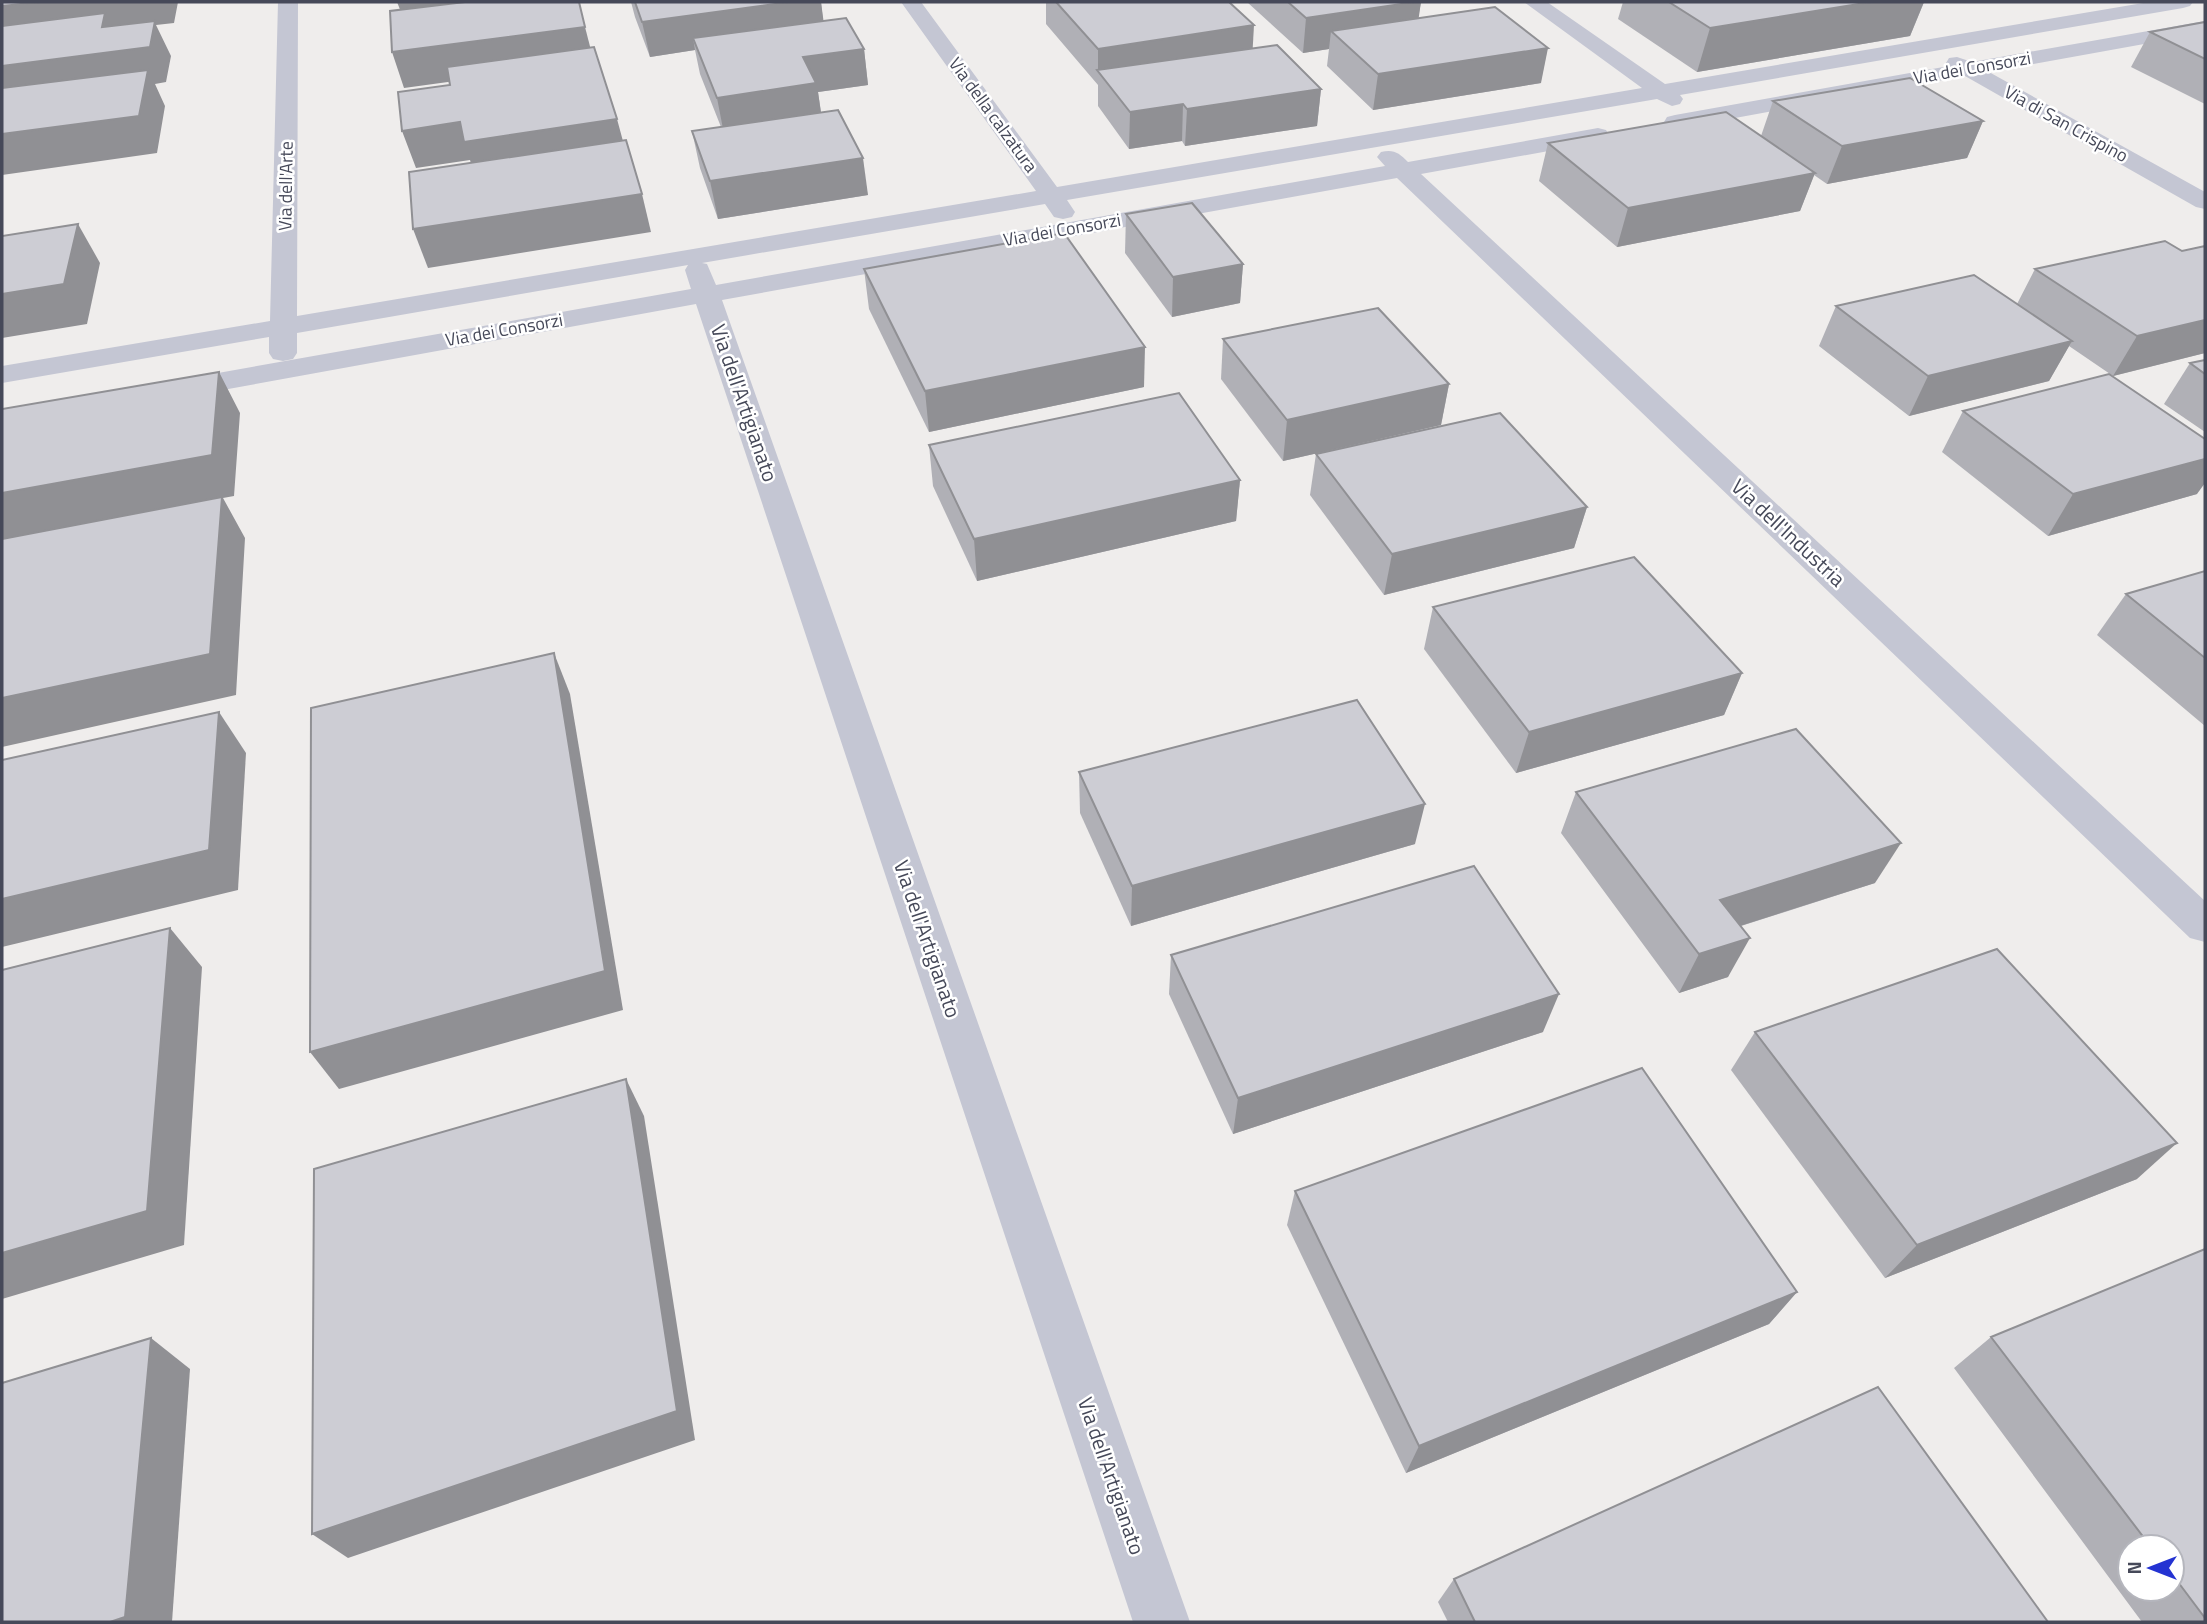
<svg xmlns="http://www.w3.org/2000/svg" width="2207" height="1624" viewBox="0 0 2207 1624" font-family="'Titillium Web',sans-serif">
<style>
.lines{fill:none;stroke-linecap:round;stroke-linejoin:round}
.street{fill:#c4c6d3;fill-rule:evenodd}
.wall{fill:#b0b0b6;fill-rule:evenodd}
.shaded-wall{fill:#909094}
.building{fill:#cdcdd4;stroke:#909094;stroke-width:2}
.labels{text-anchor:middle;stroke-width:5;stroke-linejoin:round;paint-order:stroke}
.far-street-label{font-size:18px;fill:#464959;stroke:#fff}
.street-label{font-size:21px;fill:#464959;stroke:#fff}
</style>
<rect width="100%" height="100%" fill="#efedec"/>
<g class="lines">
<g class="street">
<path d="M278,2H298L297,316L1036,191L901,2H921L1057,187L1642,88L1524,2H1547L1665,84L2149,2H2193L2190,6L2183,8L1680,95L1683,99L1680,104L1672,106L1657,99L1067,200L1075,212L1072,217L1063,219L1054,217L1045,204L702,263L707,264L716,285L1385,166L1377,157L1381,152C1394,149 1399,153 1408,162L1598,128L1606,130L1609,135L1606,140L1598,142L1421,174L2205,901V942L2190,938L1397,178L722,300L1190,1622H1133L696,304L173,399L163,396L159,390L163,384L173,381L691,289L685,270L688,265L297,333V353L293,359L283,361L273,359L269,353V337L2,383V366L270,321Z"/>
<path d="M2205,21V33L1989,72L2205,192V209L2196,207L1965,76L1675,129L1667,127L1664,122L1667,117L1675,115L1949,66L1946,63L1949,58L1957,57L1972,62Z"/>
</g>
</g>
<g class="wall">
<path d="M631,2H821L823,21L864,49L868,85L818,92L821,112L868,195L718,219L700,168L692,131L721,127L700,74L695,50L650,57L635,17Z"/>
<path d="M1046,2H1229L1253,49L1321,89L1317,126L1185,146L1182,141L1129,149L1098,106V85L1046,24Z"/>
<path d="M1247,2H1421L1418,18L1541,83L1373,110L1327,66L1329,49L1303,53Z"/>
<path d="M1623,2H1924L1910,36L1697,72L1618,19Z"/>
<path d="M2205,22V104L2131,67L2150,32Z"/>
<path d="M1773,101L1983,121L1967,158L1827,184L1814,175L1800,211L1617,247L1539,181L1548,143L1761,136Z"/>
<path d="M1126,214L1243,264L1240,303L1172,317L1125,253Z"/>
<path d="M2205,246V353L2113,376L2069,346L2049,381L1909,416L1819,346L1836,306L2017,304L2035,269L2182,251Z"/>
<path d="M864,269L1144,387L929,432L869,309Z"/>
<path d="M1223,339L1449,384L1441,425L1283,461L1221,379Z"/>
<path d="M2205,360V432L2164,404L2190,363Z"/>
<path d="M1963,411L2197,494L2048,536L1942,452Z"/>
<path d="M929,445L1240,480L1236,521L977,581L933,486Z"/>
<path d="M1316,454L1587,507L1574,548L1384,595L1310,495Z"/>
<path d="M2205,571V726L2097,635L2126,594Z"/>
<path d="M1433,607L1742,673L1724,715L1516,773L1424,649Z"/>
<path d="M1079,772L1415,844L1131,926L1080,813Z"/>
<path d="M1576,792L1875,883L1741,926L1728,977L1679,993L1561,833Z"/>
<path d="M1171,955L1543,1032L1233,1134L1169,994Z"/>
<path d="M1755,1032L2137,1179L1885,1278L1731,1070Z"/>
<path d="M1295,1191L1797,1292L1769,1324L1406,1473L1287,1225Z"/>
<path d="M2205,1249V1622H2142L1954,1368L1991,1337ZM2130,1547H2172V1589H2130Z"/>
<path d="M1454,1579L2048,1622H1448L1438,1602Z"/>
</g>
<g class="shaded-wall">
<path d="M40,2H178L174,23L156,25L171,56L166,82L155,84L165,106L157,153L2,175V6Z"/>
<path d="M397,2H579L403,17Z"/>
<path d="M790,2H821L825,32L693,38L695,50L650,57L642,22Z"/>
<path d="M1415,2H1421L1416,36L1331,31L1329,49L1303,53L1306,18Z"/>
<path d="M1871,2H1924L1910,36L1697,72L1710,28Z"/>
<path d="M1254,25L1252,61L1098,70V49Z"/>
<path d="M585,27L594,62L404,88L392,52Z"/>
<path d="M1548,48L1541,83L1373,110L1378,74Z"/>
<path d="M864,49L868,85L818,92L822,120L724,134L717,98L803,57Z"/>
<path d="M1321,89L1317,126L1185,146L1187,109Z"/>
<path d="M1183,104L1182,141L1129,149L1130,112Z"/>
<path d="M617,119L627,156L476,180L470,160L416,168L402,131L460,122Z"/>
<path d="M1983,121L1967,158L1827,184L1842,146Z"/>
<path d="M863,158L868,195L718,219L710,181Z"/>
<path d="M1815,173L1800,211L1617,247L1628,208Z"/>
<path d="M642,194L651,232L428,268L413,229Z"/>
<path d="M78,224L100,263L87,324L2,338V294Z"/>
<path d="M1243,264L1240,303L1172,317L1173,277Z"/>
<path d="M2205,320V353L2113,376L2137,336Z"/>
<path d="M2072,341L2049,381L1909,416L1928,376Z"/>
<path d="M1145,347L1144,387L929,432L925,391Z"/>
<path d="M219,372L240,413L234,496L223,498L245,538L236,695L2,747V493Z"/>
<path d="M1449,384L1441,425L1283,461L1287,420Z"/>
<path d="M2205,459V483L2197,494L2048,536L2073,494Z"/>
<path d="M1240,480L1236,521L977,581L974,539Z"/>
<path d="M1587,507L1574,548L1384,595L1392,554Z"/>
<path d="M554,653L570,694L623,1010L339,1089L310,1052Z"/>
<path d="M1742,673L1724,715L1516,773L1529,732Z"/>
<path d="M219,712L246,753L238,890L2,947V899Z"/>
<path d="M1425,804L1415,844L1131,926L1132,886Z"/>
<path d="M1901,843L1875,883L1699,939L1720,900Z"/>
<path d="M170,928L202,967L184,1245L2,1299V1253Z"/>
<path d="M1750,938L1728,977L1679,993L1699,954Z"/>
<path d="M1559,994L1543,1032L1233,1134L1238,1098Z"/>
<path d="M626,1079L644,1116L695,1440L348,1558L312,1534Z"/>
<path d="M2177,1143L2137,1179L1885,1278L1917,1245Z"/>
<path d="M1797,1292L1769,1324L1406,1473L1419,1446Z"/>
<path d="M151,1338L190,1369L172,1622H110Z"/>
</g>
<g class="building">
<path d="M2,2H40L2,6Z"/>
<path d="M465,2H579L585,27L392,52L390,11Z"/>
<path d="M635,2H790L642,22Z"/>
<path d="M1056,2H1229L1254,25L1098,49Z"/>
<path d="M1288,2H1415L1306,18Z"/>
<path d="M1669,2H1871L1710,28Z"/>
<path d="M1495,7L1548,48L1378,74L1331,31Z"/>
<path d="M105,13L102,27L155,21L150,47L2,66V26Z"/>
<path d="M846,18L864,49L803,57L816,83L717,98L693,38Z"/>
<path d="M2205,22V59L2150,32Z"/>
<path d="M1277,45L1321,89L1187,109L1183,104L1130,112L1097,70Z"/>
<path d="M594,47L617,119L464,142L460,122L402,131L398,92L450,85L447,67Z"/>
<path d="M148,70L139,116L2,134V88Z"/>
<path d="M1910,78L1983,121L1842,146L1773,101Z"/>
<path d="M838,110L863,158L710,181L692,131Z"/>
<path d="M1726,112L1815,173L1628,208L1548,143Z"/>
<path d="M626,140L642,194L413,229L409,172Z"/>
<path d="M1192,203L1243,264L1173,277L1126,214Z"/>
<path d="M78,224L64,284L2,294V236Z"/>
<path d="M1064,233L1145,347L925,391L864,269Z"/>
<path d="M2165,241L2182,251L2205,246V320L2137,336L2035,269Z"/>
<path d="M1974,275L2072,341L1928,376L1836,306Z"/>
<path d="M1378,308L1449,384L1287,420L1223,339Z"/>
<path d="M2205,360V374L2190,363Z"/>
<path d="M219,372L212,455L2,493V409Z"/>
<path d="M2109,374L2205,439V459L2073,494L1963,411Z"/>
<path d="M1179,393L1240,480L974,539L929,445Z"/>
<path d="M1500,413L1587,507L1392,554L1316,454Z"/>
<path d="M222,497L210,654L2,698V539Z"/>
<path d="M1634,557L1742,673L1529,732L1433,607Z"/>
<path d="M2205,571V658L2126,594Z"/>
<path d="M554,653L605,971L310,1052L311,708Z"/>
<path d="M1357,700L1425,804L1132,886L1079,772Z"/>
<path d="M219,712L209,850L2,899V760Z"/>
<path d="M1796,729L1901,843L1720,900L1750,938L1699,954L1576,792Z"/>
<path d="M1474,866L1559,994L1238,1098L1171,955Z"/>
<path d="M170,928L147,1211L2,1253V970Z"/>
<path d="M1997,949L2177,1143L1917,1245L1755,1032Z"/>
<path d="M1642,1068L1797,1292L1419,1446L1295,1191Z"/>
<path d="M626,1079L677,1411L312,1534L314,1169Z"/>
<path d="M2205,1249V1618L2172,1574V1547H2151L1991,1337Z"/>
<path d="M151,1338L125,1617L110,1622H2V1383Z"/>
<path d="M1878,1387L2048,1622H1475L1454,1579Z"/>
</g>
<g class="labels">
<g class="far-street-label">
<text transform="translate(1972 68) rotate(-10)" y="6">Via dei Consorzi</text>
<text transform="translate(993 115) rotate(54)" y="6">Via della calzatura</text>
<text transform="translate(2066 124) rotate(29)" y="6">Via di San Crispino</text>
<text transform="translate(286 186) rotate(-89)" y="6">Via dell'Arte</text>
<text transform="translate(1062 230) rotate(-10)" y="6">Via dei Consorzi</text>
<text transform="translate(504 330) rotate(-10)" y="6">Via dei Consorzi</text>
</g>
<g class="street-label">
<text transform="translate(744 403) rotate(71)" y="7">Via dell'Artigianato</text>
<text transform="translate(1788 533) rotate(43)" y="7">Via dell'Industria</text>
<text transform="translate(927 939) rotate(71)" y="7">Via dell'Artigianato</text>
<text transform="translate(1111 1476) rotate(71)" y="7">Via dell'Artigianato</text>
</g>
</g>
<rect width="2207" height="1624" fill="none" stroke="#464959" stroke-width="7"/>
<g transform="translate(2151 1568) rotate(270)"><circle r="33" fill="#ffffff" stroke="#b5b6bd" stroke-width="2"/>
<path d="M0-5L12 26L0 18L-12 26Z" fill="#2433d2"/>
<text y="-10" font-size="19" font-weight="bold" text-anchor="middle" fill="#464959">N</text>
</g>
</svg>
